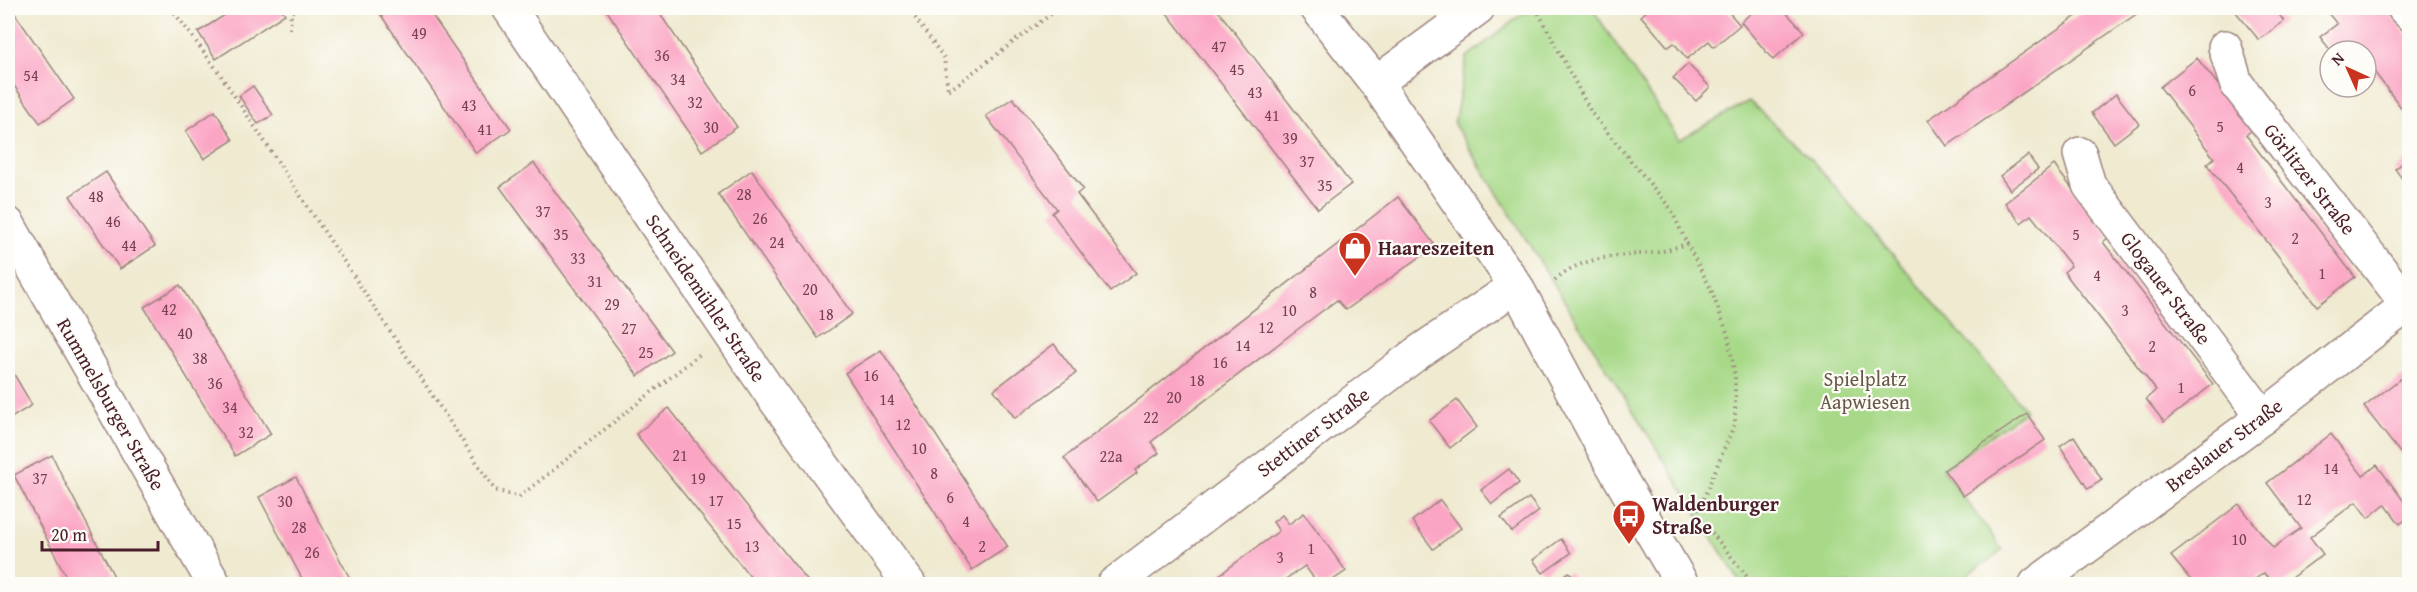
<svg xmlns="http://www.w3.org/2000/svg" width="2417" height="592" viewBox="0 0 2417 592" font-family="'Gentium Book Plus',serif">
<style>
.green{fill:#a7d988;stroke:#787c5a;stroke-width:1.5}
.building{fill:#fba5c4}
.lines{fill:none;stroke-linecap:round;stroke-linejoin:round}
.minor-casing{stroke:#9c847e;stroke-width:36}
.path{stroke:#9c847e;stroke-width:4;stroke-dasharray:1.5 4.5;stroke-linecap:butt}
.minor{stroke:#fff;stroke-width:33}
.labels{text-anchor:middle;stroke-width:4.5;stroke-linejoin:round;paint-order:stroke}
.number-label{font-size:16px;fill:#764051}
.street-label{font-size:20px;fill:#4a1f2b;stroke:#fdfcf7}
.poi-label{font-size:20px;font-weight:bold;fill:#4a1f2b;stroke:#fdfcf7;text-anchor:start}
.park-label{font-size:20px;fill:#665747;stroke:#fdfcf7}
</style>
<rect width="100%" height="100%" fill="#fdfcf7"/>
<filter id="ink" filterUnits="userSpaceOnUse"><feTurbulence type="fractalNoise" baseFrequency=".0167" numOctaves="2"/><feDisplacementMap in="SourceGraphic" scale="12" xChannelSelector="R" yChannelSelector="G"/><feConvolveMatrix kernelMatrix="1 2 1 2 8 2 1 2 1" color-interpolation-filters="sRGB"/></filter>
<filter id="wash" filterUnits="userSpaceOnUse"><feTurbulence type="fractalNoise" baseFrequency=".008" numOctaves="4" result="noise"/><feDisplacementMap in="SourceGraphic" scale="24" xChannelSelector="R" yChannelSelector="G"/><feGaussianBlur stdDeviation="1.35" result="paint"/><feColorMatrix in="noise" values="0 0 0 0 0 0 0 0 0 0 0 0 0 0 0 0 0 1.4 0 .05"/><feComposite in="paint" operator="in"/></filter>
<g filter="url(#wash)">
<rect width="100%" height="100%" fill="#efead0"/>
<path class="green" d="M1530,8H1592L1679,140L1749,101L1811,159L2026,410L1943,470L2003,550L1954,584H1741L1454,124L1467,57Z"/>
<g id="blocks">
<g class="building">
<path d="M8,8H11L74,99L40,123L8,77Z"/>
<path d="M236,8H281L285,14L216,59L198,32Z"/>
<path d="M376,8H427L511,129L476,153Z"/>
<path d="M605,8H656L737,127L702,151Z"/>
<path d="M1163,8H1216L1351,184L1318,209Z"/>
<path d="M1650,8H1725L1740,25L1714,47L1709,41L1687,59L1674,43L1668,47L1641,16Z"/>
<path d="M1757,8H1782L1804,32L1773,60L1741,22Z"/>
<path d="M2088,8H2145L1947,146L1928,120Z"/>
<path d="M2239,8H2274L2284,21L2259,40L2235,11Z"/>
<path d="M2324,8H2386L2409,38V118L2366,61V51H2331L2320,37L2337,24Z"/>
<path d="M2197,58L2253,129L2246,135L2355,277L2317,306L2207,164L2214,158L2160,87Z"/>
<path d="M1688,64L1710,87L1696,101L1673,78Z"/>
<path d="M253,86L273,115L258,124L239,96Z"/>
<path d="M2116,94L2139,124L2114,143L2092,113Z"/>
<path d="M1013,98L1083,189L1077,194L1136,273L1110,292L1052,213L1057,209L986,116Z"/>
<path d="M215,111L233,140L204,159L186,131Z"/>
<path d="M2028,155L2038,169L2010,190L2000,176Z"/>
<path d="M2409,158V188L2395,169Z"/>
<path d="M534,163L672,351L638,376L500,187Z"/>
<path d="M2054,165L2109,237L2103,242L2213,384L2164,422L2146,399L2156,390L2064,272L2071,266L2031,215L2021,223L2005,203Z"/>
<path d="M752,170L852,314L818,338L718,194Z"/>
<path d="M106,172L155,246L120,269L70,196Z"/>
<path d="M1398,197L1434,244L1423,252L1424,254L1346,310L1337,300L1290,335L1151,442L1159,453L1135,470L1137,473L1097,502L1064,458Z"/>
<path d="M180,285L271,434L235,456L144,307Z"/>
<path d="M1054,344L1076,373L1015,418L994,390Z"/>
<path d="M881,350L1008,547L972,570L845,373Z"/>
<path d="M8,364L32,405L8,420Z"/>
<path d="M2409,372V447L2401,454L2364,407Z"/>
<path d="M1457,400L1477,427L1450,448L1429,421Z"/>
<path d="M669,408L759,521L810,584H756L636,434Z"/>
<path d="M2027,414L2045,440L1963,496L1944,470Z"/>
<path d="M2331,434L2363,476L2377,465L2409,508V517L2400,524L2385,504L2368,518L2356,502L2310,537L2323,554L2283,584H2273L2264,573L2248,584H2194L2171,556L2239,504L2273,548L2301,528L2267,483Z"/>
<path d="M2074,436L2102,480L2088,489L2060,446Z"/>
<path d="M52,455L65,482L118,584H70L67,578L14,475Z"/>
<path d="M1509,469L1519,483L1492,504L1481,490Z"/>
<path d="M296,477L310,504L353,584H305L273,524L259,497Z"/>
<path d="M1529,498L1539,511L1512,532L1501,518Z"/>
<path d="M1440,500L1461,528L1433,549L1412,521Z"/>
<path d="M1304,513L1346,571L1327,584H1318L1305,566L1278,584H1207L1279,531L1273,522L1282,515L1289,524Z"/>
<path d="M1561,539L1571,553L1543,573L1533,560Z"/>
<path d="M1569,572L1578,584H1552Z"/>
</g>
</g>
</g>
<g filter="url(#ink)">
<use href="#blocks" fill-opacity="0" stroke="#9c847e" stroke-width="1.5"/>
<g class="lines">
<defs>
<g id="minor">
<path d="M509,8L771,394L909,584"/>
<path d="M1317,8L1376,83L1516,286L1609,459L1682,584"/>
<path d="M2404,8L2410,14"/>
<path d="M2225,47L2236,83L2407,304"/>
<path d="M1376,83L1478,8"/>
<path d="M2080,154L2089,185L2263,417"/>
<path d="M8,224L214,584"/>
<path d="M1114,584L1416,354L1516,286"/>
<path d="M2036,584L2263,417L2410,303"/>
</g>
</defs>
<use href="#minor" class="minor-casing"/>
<g class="path">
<path d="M171,8L220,74L495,490L519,497L700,354"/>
<path d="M908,8L944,58L948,91L1059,8"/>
<path d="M1536,8L1592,114L1671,209L1687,244"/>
<path d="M290,29L291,13L298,8"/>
<path d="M1555,280C1581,256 1618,256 1651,253C1663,252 1676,247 1687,244L1710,287L1728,335L1735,377V423L1697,514L1753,584"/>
</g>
<use href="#minor" class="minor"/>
</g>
</g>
<defs>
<symbol id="shop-pin" viewBox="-11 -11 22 30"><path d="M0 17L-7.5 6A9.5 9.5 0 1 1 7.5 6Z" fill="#c8321e" stroke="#fdfcf7"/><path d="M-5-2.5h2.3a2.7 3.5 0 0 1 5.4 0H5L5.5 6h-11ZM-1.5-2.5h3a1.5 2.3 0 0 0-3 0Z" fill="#fff"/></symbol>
<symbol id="bus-pin" viewBox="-11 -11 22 30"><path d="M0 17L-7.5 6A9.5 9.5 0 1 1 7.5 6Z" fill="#c8321e" stroke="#fdfcf7"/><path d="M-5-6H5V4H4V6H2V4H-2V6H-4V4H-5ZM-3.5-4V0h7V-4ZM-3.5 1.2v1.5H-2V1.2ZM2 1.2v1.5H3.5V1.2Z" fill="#fff"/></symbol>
</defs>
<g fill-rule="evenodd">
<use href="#shop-pin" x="1336" y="229" width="38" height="52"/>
<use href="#bus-pin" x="1610" y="497" width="38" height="52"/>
</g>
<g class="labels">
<g class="number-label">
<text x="419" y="39">49</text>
<text x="1219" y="52">47</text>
<text x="662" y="61">36</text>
<text x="1237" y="75">45</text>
<text x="31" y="81">54</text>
<text x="678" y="85">34</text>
<text x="2192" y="96">6</text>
<text x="1255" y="98">43</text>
<text x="695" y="108">32</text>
<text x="469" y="111">43</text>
<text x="1272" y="121">41</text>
<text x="2220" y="132">5</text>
<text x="711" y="133">30</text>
<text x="485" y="135">41</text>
<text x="1290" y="144">39</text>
<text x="1307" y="167">37</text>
<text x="2240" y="173">4</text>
<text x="1325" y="191">35</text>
<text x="744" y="200">28</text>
<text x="96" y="202">48</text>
<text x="2268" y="208">3</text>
<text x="543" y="217">37</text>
<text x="760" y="224">26</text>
<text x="113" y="227">46</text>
<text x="561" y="240">35</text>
<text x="2076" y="240">5</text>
<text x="2295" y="244">2</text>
<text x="777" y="248">24</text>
<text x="129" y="251">44</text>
<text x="578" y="264">33</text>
<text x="2322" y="279">1</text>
<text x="2097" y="281">4</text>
<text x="595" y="287">31</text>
<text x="810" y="295">20</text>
<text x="1313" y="298">8</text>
<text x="612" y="310">29</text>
<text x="169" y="315">42</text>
<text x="1289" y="316">10</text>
<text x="2125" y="316">3</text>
<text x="826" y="320">18</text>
<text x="1266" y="333">12</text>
<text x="629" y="334">27</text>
<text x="185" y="339">40</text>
<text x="1243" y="351">14</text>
<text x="2152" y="352">2</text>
<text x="646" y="358">25</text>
<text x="200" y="364">38</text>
<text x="1220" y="368">16</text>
<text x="871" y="381">16</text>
<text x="1197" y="386">18</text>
<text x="215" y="389">36</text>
<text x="2181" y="393">1</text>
<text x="1174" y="403">20</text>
<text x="887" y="405">14</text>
<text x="230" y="413">34</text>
<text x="1151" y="423">22</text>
<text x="903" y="430">12</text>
<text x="246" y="438">32</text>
<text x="919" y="454">10</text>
<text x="680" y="461">21</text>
<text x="1111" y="462">22a</text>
<text x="2331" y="474">14</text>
<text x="934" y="479">8</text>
<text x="40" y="484">37</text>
<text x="698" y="484">19</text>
<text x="950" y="503">6</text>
<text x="2304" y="505">12</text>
<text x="716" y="506">17</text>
<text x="285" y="507">30</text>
<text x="966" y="527">4</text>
<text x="734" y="529">15</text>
<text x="299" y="533">28</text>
<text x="2239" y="545">10</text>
<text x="752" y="552">13</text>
<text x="982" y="552">2</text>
<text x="1311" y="554">1</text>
<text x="312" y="558">26</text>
<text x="1280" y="563">3</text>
</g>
<g class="street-label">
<text transform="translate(2310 179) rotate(52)" y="7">Görlitzer Straße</text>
<text transform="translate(2166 288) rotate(53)" y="7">Glogauer Straße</text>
<text transform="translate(706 298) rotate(56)" y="7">Schneidemühler Straße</text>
<text transform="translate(111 404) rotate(60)" y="7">Rummelsburger Straße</text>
<text transform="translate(1313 432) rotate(-37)" y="7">Stettiner Straße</text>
<text transform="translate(2224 445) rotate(-37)" y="7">Breslauer Straße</text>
</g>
<g class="poi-label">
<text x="1378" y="255">Haareszeiten</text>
<text x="1652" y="511">Waldenburger<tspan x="1652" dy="23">Straße</tspan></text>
</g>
<g class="park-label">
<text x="1865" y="386">Spielplatz<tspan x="1865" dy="23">Aapwiesen</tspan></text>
</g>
</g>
<rect width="2417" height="592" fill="none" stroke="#fdfcf7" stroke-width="30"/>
<g transform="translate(2348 69) rotate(315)"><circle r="28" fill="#fdfcf7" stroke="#b5a4a5" stroke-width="1.5"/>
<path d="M0-4.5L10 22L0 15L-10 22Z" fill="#c8321e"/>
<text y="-9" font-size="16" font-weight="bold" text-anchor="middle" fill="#4a1f2b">N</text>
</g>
<path d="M42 541v9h116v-9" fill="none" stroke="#4a1f2b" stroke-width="3"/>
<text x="51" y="541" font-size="18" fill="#4a1f2b" stroke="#fdfcf7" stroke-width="4.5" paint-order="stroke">20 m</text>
</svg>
